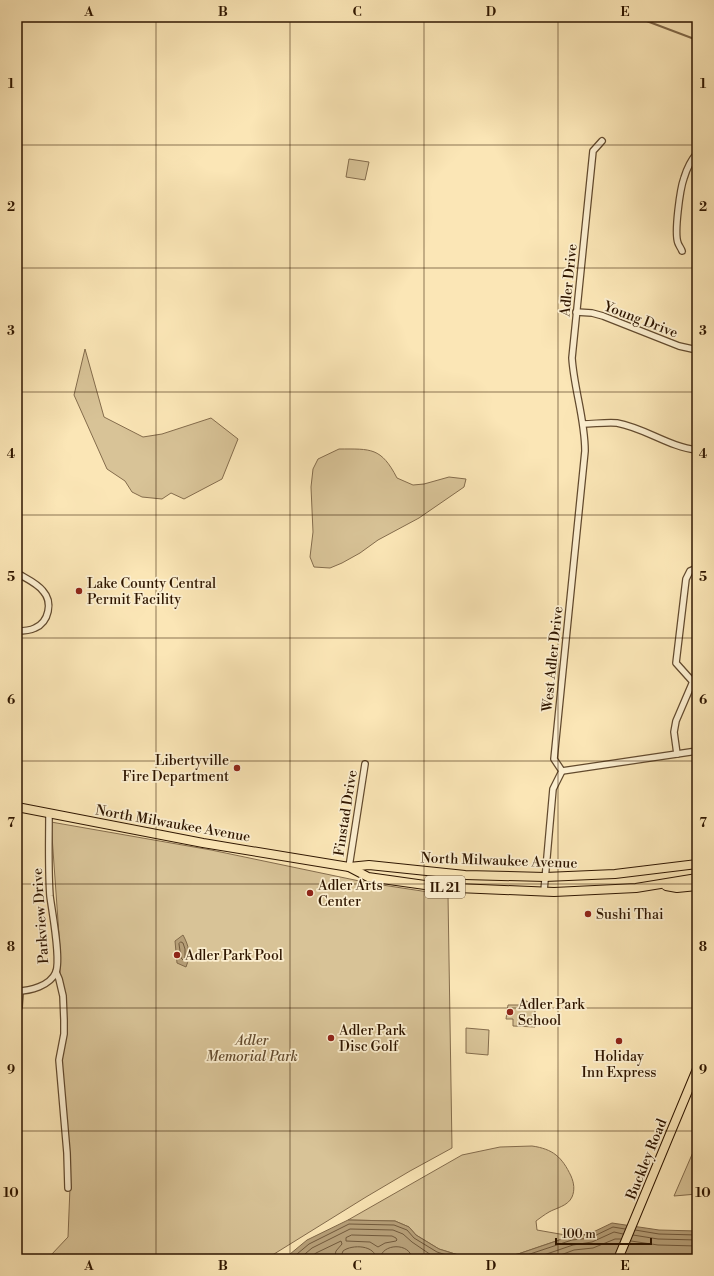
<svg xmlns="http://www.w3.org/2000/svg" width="714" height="1276" viewBox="0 0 714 1276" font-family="'Libre Bodoni',serif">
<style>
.green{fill:#d8c397;stroke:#846c4c}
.water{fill:#b69f78;stroke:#806848}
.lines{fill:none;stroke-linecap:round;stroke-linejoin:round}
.shore{stroke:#725a3c;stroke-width:1}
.stream{stroke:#806848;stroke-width:2}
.minor-casing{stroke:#624a2e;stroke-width:8}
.primary-casing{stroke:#2f1600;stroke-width:10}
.minor{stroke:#fcefd0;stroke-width:5.5}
.primary{stroke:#fbe6b6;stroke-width:8}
.grid{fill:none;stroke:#2f1600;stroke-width:1;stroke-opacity:0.55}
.poi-dot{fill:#8f2418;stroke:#fcefd0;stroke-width:1.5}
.labels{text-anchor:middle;stroke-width:3.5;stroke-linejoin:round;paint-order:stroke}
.shield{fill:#fcefd0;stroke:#6c573e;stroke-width:1}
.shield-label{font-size:13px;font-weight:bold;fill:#2f1600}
.street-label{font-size:14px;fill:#2f1600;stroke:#fcefd0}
.poi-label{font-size:14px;fill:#2f1600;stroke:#fcefd0;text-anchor:start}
.park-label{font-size:14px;font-style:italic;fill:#624a2d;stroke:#fcefd0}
.neatline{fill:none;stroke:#2f1600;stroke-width:1.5}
.grid-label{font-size:13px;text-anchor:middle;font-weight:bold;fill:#2f1600}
</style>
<rect width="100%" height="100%" fill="#fbe6b6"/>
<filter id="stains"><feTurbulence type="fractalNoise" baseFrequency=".005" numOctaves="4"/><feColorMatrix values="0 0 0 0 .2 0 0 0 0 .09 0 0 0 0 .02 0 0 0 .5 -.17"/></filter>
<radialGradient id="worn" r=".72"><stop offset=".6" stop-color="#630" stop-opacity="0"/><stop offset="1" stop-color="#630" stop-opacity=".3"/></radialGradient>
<g class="green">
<path d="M349,159L369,162L365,180L346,177Z"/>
<path d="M85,349L104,417L143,437L162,434L211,418L238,439L222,479L184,499L171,493L162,499L142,497L132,492L125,481L107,469L74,395Z"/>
<path d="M339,449C371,449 381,447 397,478L413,485L424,484L449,477L466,479L464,487L419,518L378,540L360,553L342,563L330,568L314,567L310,557L313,532L311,487L313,469L318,459Z"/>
<path d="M51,822L211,850L369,883L448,895L452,1148L410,1171L366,1197L266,1259H24L25,1255H51L68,1237L70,1187L60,1061L66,1037L67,1019L60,980V949Z"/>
<path d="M527,1001L535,1010V1027L513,1026V1019H506L508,1005H519L523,1002Z"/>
<path d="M466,1028L489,1030L488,1055L466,1053Z"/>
<path d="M697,1143V1194L674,1196Z"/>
<path d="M532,1146C553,1149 562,1157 571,1176C574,1183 575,1190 572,1197C568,1206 556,1208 549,1212C544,1215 540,1218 536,1221L537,1230L571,1236L518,1254L500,1258H468L439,1249L416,1235L409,1227L395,1221L348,1220L462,1155L500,1147Z"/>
<path d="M351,1256L381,1258L401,1256L408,1259H347Z"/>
</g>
<g class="water">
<path d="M183,935C189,946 191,955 186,967L177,963L175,941Z"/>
<path d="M348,1220L395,1221L409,1227L416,1235L439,1249L468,1258H500L518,1254L571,1236L589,1234L612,1223L659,1230L697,1231V1258L408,1259L401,1256L381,1258L351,1256L347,1259H284L307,1240Z"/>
</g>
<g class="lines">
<g class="shore">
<path d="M181,942L183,943L185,949V959L183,960L181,958L179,944Z"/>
<path d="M635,1230L659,1234L697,1235"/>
<path d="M352,1235L392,1236L396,1238L397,1240L396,1241L385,1243L378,1247L370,1242L346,1241V1238Z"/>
<path d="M633,1235L658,1239L697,1240"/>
<path d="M631,1241L658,1245L697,1246"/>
<path d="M291,1259L309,1244L349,1224L394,1225L407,1230L414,1238L437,1252L459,1259"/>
<path d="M299,1259L312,1248L350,1229L393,1230L403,1234L412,1242L434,1257L441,1259"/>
<path d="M308,1259L316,1253L341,1241L342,1244L336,1251L334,1259"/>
<path d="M340,1259L343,1251C352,1244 376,1245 376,1259"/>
<path d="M380,1259C381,1243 411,1242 412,1259"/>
<path d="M515,1259L572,1240L590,1238L613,1227L625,1229"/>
<path d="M532,1259L573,1245L592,1242L614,1232L623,1234"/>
<path d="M550,1259L574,1250L593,1248L615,1239H621"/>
</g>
<path class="stream" d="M636,17L697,40"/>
<defs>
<g id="minor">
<path d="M682,251C681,248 679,246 678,243C674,233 680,189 684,178C687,168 691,160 697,153"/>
<path d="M576,312L592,313L603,316L679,346L697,350"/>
<path d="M583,424C594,424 606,422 617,423C645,428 669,447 697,450"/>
<path d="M17,573C25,578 37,583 43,591C53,602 49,622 35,628C29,631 24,631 17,631"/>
<path d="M693,682L676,663L686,579L690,571L697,568"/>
<path d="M677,754L674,732L676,721L697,672"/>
<path d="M562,771L697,751"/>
<path d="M349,867L365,764"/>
<path d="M544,891L553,789L562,771L554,759L585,451C585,419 574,389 572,358L593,151L602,141"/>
<path d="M56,972L59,979L63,996L64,1020V1034L59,1060L67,1153L68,1188"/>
<path d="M17,991C30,991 50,986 56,972C61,958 52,912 50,896C48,868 49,841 49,813"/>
<path d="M17,1010L19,1007L20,991"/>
</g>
<g id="primary">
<path d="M17,807L203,843L349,867L369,865L465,875L545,877L615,874L697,864"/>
<path d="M349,867L368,877L432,886L457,888L554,892L636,888L697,878"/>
<path d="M666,886L677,888L697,886"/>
<path d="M618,1259L697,1069"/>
</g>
</defs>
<use href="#minor" class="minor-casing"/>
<use href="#primary" class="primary-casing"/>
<use href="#minor" class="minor"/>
<use href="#primary" class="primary"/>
</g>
<path class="grid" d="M156,17V1259M290,17V1259M424,17V1259M558,17V1259M17,145H697M17,268H697M17,392H697M17,515H697M17,638H697M17,761H697M17,884H697M17,1008H697M17,1131H697"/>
<g class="poi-dot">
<circle cx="79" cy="591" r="4"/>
<circle cx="237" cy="768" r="4"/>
<circle cx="310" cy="893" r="4"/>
<circle cx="588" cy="914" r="4"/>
<circle cx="177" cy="955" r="4"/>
<circle cx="510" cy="1012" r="4"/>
<circle cx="331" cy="1038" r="4"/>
<circle cx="619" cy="1041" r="4"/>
</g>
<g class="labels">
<rect class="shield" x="425" y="876" width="40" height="22" rx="3"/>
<g class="shield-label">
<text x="445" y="892">IL 21</text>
</g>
<g class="street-label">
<text transform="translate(568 280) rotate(-84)" y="5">Adler Drive</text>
<text transform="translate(641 319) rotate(21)" y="5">Young Drive</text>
<text transform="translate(552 659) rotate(-84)" y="5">West Adler Drive</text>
<text transform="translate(345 813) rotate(-81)" y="5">Finstad Drive</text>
<text transform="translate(173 823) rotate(10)" y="5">North Milwaukee Avenue</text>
<text transform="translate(499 860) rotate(2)" y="5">North Milwaukee Avenue</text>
<text transform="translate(40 916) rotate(-94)" y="5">Parkview Drive</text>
<text transform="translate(646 1159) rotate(-68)" y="5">Buckley Road</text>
</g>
<g class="poi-label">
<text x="87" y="588">Lake County Central<tspan x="87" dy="16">Permit Facility</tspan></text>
<text x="229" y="765" text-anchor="end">Libertyville<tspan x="229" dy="16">Fire Department</tspan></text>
<text x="318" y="890">Adler Arts<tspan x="318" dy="16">Center</tspan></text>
<text x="596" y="919">Sushi Thai</text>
<text x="185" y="960">Adler Park Pool</text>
<text x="518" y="1009">Adler Park<tspan x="518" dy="16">School</tspan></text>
<text x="339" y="1035">Adler Park<tspan x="339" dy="16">Disc Golf</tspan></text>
<text x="619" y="1061" text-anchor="middle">Holiday<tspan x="619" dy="16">Inn Express</tspan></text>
</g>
<g class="park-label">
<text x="252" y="1045">Adler<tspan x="252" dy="16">Memorial Park</tspan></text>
</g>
</g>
<rect width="714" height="1276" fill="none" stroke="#fbe6b6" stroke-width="44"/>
<path d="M556 1238v6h95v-6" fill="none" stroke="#2f1600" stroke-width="2"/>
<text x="562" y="1238" font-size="12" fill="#2f1600" stroke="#fcefd0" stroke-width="3" paint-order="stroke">100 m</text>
<rect x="22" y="22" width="670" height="1232" class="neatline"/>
<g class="grid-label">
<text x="89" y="16">A</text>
<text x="223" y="16">B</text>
<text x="357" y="16">C</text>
<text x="491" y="16">D</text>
<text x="625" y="16">E</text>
<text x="11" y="88">1</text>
<text x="703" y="88">1</text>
<text x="11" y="211">2</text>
<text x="703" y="211">2</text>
<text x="11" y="335">3</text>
<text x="703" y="335">3</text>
<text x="11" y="458">4</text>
<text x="703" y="458">4</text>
<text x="11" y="581">5</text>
<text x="703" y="581">5</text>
<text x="11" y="704">6</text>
<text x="703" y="704">6</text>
<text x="11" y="827">7</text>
<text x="703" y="827">7</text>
<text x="11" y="951">8</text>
<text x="703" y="951">8</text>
<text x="11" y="1074">9</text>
<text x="703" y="1074">9</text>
<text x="11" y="1197">10</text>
<text x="703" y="1197">10</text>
<text x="89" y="1270">A</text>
<text x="223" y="1270">B</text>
<text x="357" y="1270">C</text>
<text x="491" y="1270">D</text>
<text x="625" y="1270">E</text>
</g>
<rect width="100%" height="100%" filter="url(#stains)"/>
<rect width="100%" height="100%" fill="url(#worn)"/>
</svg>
